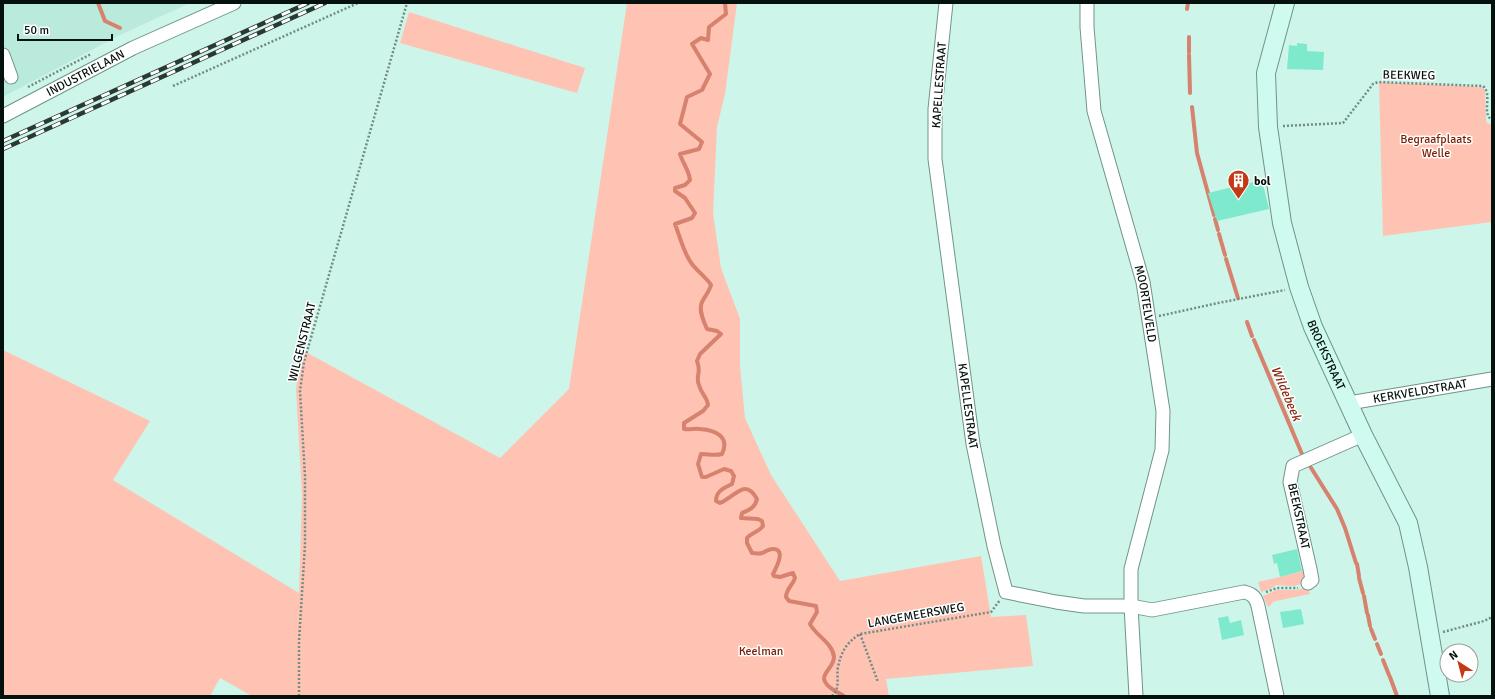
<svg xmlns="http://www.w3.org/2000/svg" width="1495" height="699" viewBox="0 0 1495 699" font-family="Signika,sans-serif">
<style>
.built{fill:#baeadb}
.green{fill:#ffc3b3}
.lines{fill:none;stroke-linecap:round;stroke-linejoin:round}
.stream{stroke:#d6826e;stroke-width:4}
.building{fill:#7ee9cc}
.street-casing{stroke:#709489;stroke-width:15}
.secondary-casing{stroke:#709489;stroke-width:20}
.path{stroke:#718c84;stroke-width:2.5;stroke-dasharray:2 2;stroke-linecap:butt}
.street{stroke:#fff;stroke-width:13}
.secondary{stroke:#cefaef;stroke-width:18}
.rail-casing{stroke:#293a35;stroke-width:4.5}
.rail{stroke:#fff;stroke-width:3;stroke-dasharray:9;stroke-linecap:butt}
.labels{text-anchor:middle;stroke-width:3;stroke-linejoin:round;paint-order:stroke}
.street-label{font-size:12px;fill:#04110d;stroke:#fff}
.park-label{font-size:12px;fill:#7e1b00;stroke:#fff}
.poi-label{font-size:12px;font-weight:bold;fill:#04110d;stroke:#fff;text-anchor:start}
.water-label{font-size:13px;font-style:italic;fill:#8b2810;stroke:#fff}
</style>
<rect width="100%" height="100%" fill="#cef5e9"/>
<path class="built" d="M3,3H190L120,35L3,97Z"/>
<g class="green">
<path d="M627,3H737L725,94L717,127L713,213L721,268L740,319V366L745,418L771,475L840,581L981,556L991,617L1026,615L1033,666L886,679L889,696H252L220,678L210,696H3V350L150,421L113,480L299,593L302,495L296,389L302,350L500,458L569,389Z"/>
<path d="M409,12L585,68L577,93L400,43Z"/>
<path d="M1379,82L1481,87L1485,90L1486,119L1487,123L1492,125V222L1383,236Z"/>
<path d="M1304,571L1305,583L1294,586L1276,585L1272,588L1261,592L1258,582Z"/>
<path d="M1307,587L1310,594L1276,601L1273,602L1269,607L1267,605L1263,596L1277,590H1297Z"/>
</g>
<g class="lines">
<g class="stream">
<path d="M98,3L105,21L120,28"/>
<path d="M725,3L726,14L709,27L708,40L701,38L692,44L710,74L702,90L687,97L680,124L702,142L699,149L680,154C683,164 689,170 690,180L685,185L675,188V191L685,198L695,213L692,218L675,224C680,237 684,254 692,264C698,272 706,277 711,285C709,292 705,296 702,302C698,310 704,322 707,329L717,331L721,334L700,354L697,361C702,373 695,376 699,385C701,394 707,396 708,405L703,411L684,423V429C690,430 695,428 700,429C716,430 730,437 722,454C714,456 709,454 701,454L698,464L702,477H706L724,469L731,471L734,476L732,484C724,488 716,491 716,501L720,503C735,497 745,477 757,499C755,508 749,510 742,513L741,518L758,519L762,521L763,526C759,532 752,532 747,538V543L752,553C755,553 759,554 762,553C766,552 769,548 774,549C786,550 776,568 773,574L774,576L780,577L793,573L795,578C793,585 786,589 786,597L789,601L816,606L817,612L810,624C815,635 833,643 834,657C834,671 811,676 835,691"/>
<path d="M1187,9L1188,3"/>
<path d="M1189,37V52"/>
<path d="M1189,55L1190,93"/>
<path d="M1192,107L1197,153L1214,215"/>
<path d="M1215,219L1218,230"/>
<path d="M1219,234L1225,255"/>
<path d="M1226,259L1238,298"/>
<path d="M1247,322L1252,336"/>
<path d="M1254,340L1302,454"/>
<path d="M1308,463L1337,509L1345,528L1356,563"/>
<path d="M1357,564L1359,576"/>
<path d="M1359,578L1363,593"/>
<path d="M1364,596L1367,613"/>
<path d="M1368,615L1370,626"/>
<path d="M1371,629L1375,639"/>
<path d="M1377,644L1381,654"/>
<path d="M1383,660L1389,675"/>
<path d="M1390,677L1397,696"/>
<path d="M837,692L844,696"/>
</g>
</g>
<g class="building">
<path d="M1297,43L1307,44V51L1324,52L1323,70L1287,69L1289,45L1297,46Z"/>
<path d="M1262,180L1269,209L1217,221L1208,193Z"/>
<path d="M1297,549L1302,571L1280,577L1277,563L1274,564L1272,555Z"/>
<path d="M1301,609L1304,624L1283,628L1280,612Z"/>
<path d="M1228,616L1230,623L1241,620L1244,635L1222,640L1218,618Z"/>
</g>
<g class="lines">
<defs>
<g id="street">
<path id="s1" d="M946,3L935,109V159L973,444L994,546L1006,592L1056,602L1084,606H1131L1152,610L1244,592C1253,594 1256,598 1258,606L1277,696"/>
<path id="s2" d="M1087,3V27L1094,111L1143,282L1163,411L1162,450L1131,569V606L1136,696"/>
<path d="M3,55L11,77"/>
<path id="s3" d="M3,116L133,48L234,3"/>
<path id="s4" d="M1349,403L1492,379"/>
<path d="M1308,583L1312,580L1310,569L1290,482L1293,466L1363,435"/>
</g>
<g id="secondary">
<path id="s5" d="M1285,3L1266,73L1268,127L1282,223L1299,287L1313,327L1363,435L1408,523L1418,567L1440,696"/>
</g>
</defs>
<use href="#street" class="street-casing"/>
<use href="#secondary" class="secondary-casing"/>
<g class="path">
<path d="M173,86L358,3"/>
<path d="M28,87L91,54"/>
<path d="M1283,126L1343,123L1370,88L1373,84L1378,82L1483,86C1493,95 1481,113 1492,120"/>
<path d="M1159,316L1218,303L1285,290"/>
<path d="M1266,592L1277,588H1298"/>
<path d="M1443,632L1484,621L1492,617"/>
<path d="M860,634L878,682"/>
<path d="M299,696V641L305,545V476L300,391L304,362L407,3"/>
<path d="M832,696C841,688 836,677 838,667C841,652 847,642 860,634L991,612L1000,600"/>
</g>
<use href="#street" class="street"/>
<use href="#secondary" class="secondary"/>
<defs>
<g id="rail">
<path d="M3,141L308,3"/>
<path d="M3,149L325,3"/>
</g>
</defs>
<use href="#rail" class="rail-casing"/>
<use href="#rail" class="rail"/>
</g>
<defs>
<symbol id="building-pin" viewBox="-11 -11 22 30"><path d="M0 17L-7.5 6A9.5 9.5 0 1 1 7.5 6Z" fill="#c33916" stroke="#fff"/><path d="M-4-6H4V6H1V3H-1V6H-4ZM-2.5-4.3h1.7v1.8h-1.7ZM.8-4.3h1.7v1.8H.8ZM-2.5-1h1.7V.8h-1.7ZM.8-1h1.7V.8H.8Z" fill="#fff"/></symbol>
</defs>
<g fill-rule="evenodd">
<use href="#building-pin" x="1226" y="168" width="25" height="34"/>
</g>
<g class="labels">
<g class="street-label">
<text dy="4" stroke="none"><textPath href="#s3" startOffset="93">INDUSTRIELAAN</textPath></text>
<text transform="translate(1409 75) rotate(1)" y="4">BEEKWEG</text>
<text transform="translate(939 85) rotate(-86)" y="4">KAPELLESTRAAT</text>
<text dy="4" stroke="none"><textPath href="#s2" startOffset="308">MOORTELVELD</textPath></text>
<text transform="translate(302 342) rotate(-76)" y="4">WILGENSTRAAT</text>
<text dy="4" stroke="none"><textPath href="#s5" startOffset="363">BROEKSTRAAT</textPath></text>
<text dy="4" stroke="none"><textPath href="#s4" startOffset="72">KERKVELDSTRAAT</textPath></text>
<text dy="4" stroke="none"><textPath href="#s1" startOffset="406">KAPELLESTRAAT</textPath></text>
<text transform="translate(1299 516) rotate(78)" y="4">BEEKSTRAAT</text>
<text transform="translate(916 615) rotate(-10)" y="4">LANGEMEERSWEG</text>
</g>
<g class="park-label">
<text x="1436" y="143">Begraafplaats<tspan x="1436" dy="14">Welle</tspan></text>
<text x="761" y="655">Keelman</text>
</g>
<g class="poi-label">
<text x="1254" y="185">bol</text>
</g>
<g class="water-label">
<text transform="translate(1287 393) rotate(67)" y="5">Wildebeek</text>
</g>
</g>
<rect width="1495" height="699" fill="none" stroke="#04110d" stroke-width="8"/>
<g transform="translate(1459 663) rotate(324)"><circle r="19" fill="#ffffff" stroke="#9ba09e"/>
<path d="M0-3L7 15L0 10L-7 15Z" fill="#c33916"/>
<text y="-6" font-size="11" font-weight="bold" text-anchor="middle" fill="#04110d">N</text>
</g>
<path d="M18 34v6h94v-6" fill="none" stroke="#04110d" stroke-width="2"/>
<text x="24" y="34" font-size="12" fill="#04110d" stroke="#ffffff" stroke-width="3" paint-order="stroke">50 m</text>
</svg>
